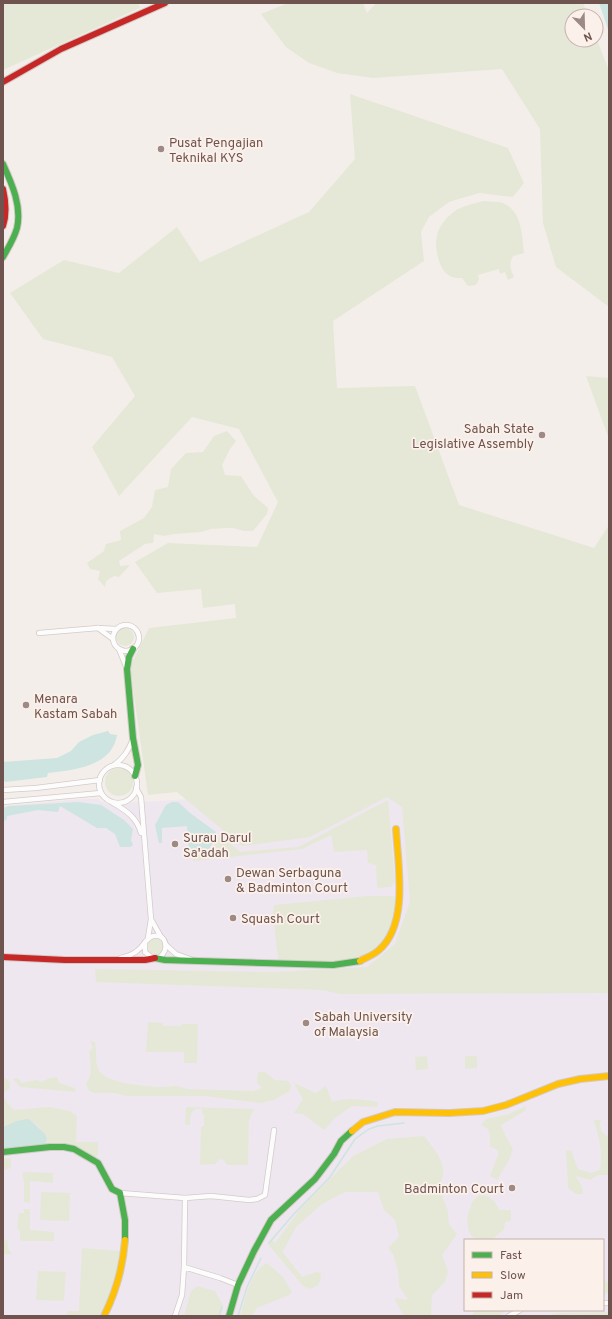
<svg xmlns="http://www.w3.org/2000/svg" width="612" height="1319" viewBox="0 0 612 1319" font-family="Overpass,sans-serif">
<style>
.education{fill:#eee7f0;fill-rule:evenodd}
.green{fill:#e5e8d6}
.water{fill:#cde4e1}
.lines{fill:none;stroke-linecap:round;stroke-linejoin:round}
.stream{stroke:#cde4e1;stroke-width:1.5}
.street-casing{stroke:#d3cbc8;stroke-width:6}
.fast-casing{stroke:#d3cac6;stroke-width:8}
.slow-casing{stroke:#d3cac6;stroke-width:8}
.jam-casing{stroke:#d3cac6;stroke-width:8}
.street{stroke:#fdfcfc;stroke-width:4.5}
.fast{stroke:#4caf50;stroke-width:6}
.slow{stroke:#ffc107;stroke-width:6}
.jam{stroke:#c62828;stroke-width:6}
.poi-dot{fill:#9d8985;stroke:#fcf1ea;stroke-width:1.5}
.labels{text-anchor:middle;stroke-width:3.5;stroke-linejoin:round;paint-order:stroke}
.poi-label{font-size:13px;fill:#6e534e;stroke:#fcf1ea;text-anchor:start}
</style>
<rect width="100%" height="100%" fill="#f4eeea"/>
<path class="education" d="M609,774V1316H3V806L81,799H97L107,804ZM465,1240H603V1310H465Z"/>
<g class="green">
<path d="M3,3H138L140,8L3,70Z"/>
<path d="M288,3H363L367,13L376,3H583L588,16H572V40H596V37L609,71V307L556,267L543,223L540,129L502,69L373,78L337,73L309,63L286,47L261,14Z"/>
<path d="M350,94L508,148L524,183L513,197L479,193L449,202L429,217L421,232L424,261L333,321L337,388L415,386L459,505L594,548L609,525V993L340,994L322,990L96,982L95,969L276,972L367,967L395,944L410,901L402,807L387,797L310,837L242,846L177,792L148,795L130,667L149,628L236,618L235,604L203,608L201,589L157,593L135,562L168,543L257,547L278,502L239,429L192,417L119,496L92,447L135,396L112,357L43,339L10,293L64,260L119,273L177,227L200,262L309,212L355,159Z"/>
<path d="M484,201C489,202 498,201 503,203C522,211 522,235 524,253L513,256C509,264 510,268 514,277L508,280L505,272L500,274L499,269L478,275L479,279L476,285L468,286L462,278C458,278 453,278 450,276C439,271 434,247 437,236C438,229 444,220 450,215C459,206 472,204 484,201Z"/>
<path d="M586,376L609,378V439Z"/>
<path d="M227,431L236,441L230,449L222,465L225,475L241,476L254,496L268,508L267,514L253,531H244L233,528H227L211,529L201,532L174,534L164,536L154,534L153,543L145,544L119,561L120,566L130,565L119,577L114,576L106,581L105,587L98,579L100,571L90,569L87,563L104,551L106,544L121,540L120,531L144,518L152,507L155,490L168,487L171,469L186,453L203,452L214,436Z"/>
<circle cx="125" cy="637" r="9"/>
<circle cx="119" cy="782" r="14"/>
<path d="M388,800L395,881L391,887L377,888L376,865L368,863L367,850L334,852L331,835L302,849L193,861L194,856L212,851L220,835L240,852L298,847Z"/>
<path d="M368,896H393L397,901C395,909 395,920 391,928C370,974 323,963 282,962L278,959L273,914L274,905Z"/>
<circle cx="155" cy="947" r="8"/>
<path d="M148,1022L163,1023V1026H181L182,1024H198L197,1063H184V1052H146Z"/>
<path d="M90,1041L95,1042C97,1051 95,1060 98,1069C105,1084 148,1087 164,1087C168,1087 172,1086 176,1086C180,1086 184,1088 187,1089L253,1091L262,1088L257,1083L258,1072H265L275,1080L288,1081L291,1085L290,1091L274,1100L261,1103L205,1096H127L115,1093H94L89,1091L86,1083C93,1076 91,1062 89,1052L93,1048Z"/>
<path d="M427,1056L428,1069L416,1070L415,1057Z"/>
<path d="M465,1056H477V1068L465,1069Z"/>
<path d="M57,1077L59,1083L75,1088L76,1092L20,1087L13,1079L18,1078L21,1083L36,1080L42,1082L49,1078Z"/>
<path d="M3,1078L8,1080L10,1084V1088L4,1093Z"/>
<path d="M294,1083L316,1093L326,1086L332,1102C348,1097 361,1099 378,1102L377,1107L352,1106L335,1118L324,1130L303,1114L294,1113L303,1099Z"/>
<path d="M3,1099H6L7,1103L14,1110L49,1107L70,1111L77,1116L76,1142H98V1155L93,1158L67,1149L3,1154L44,1145L47,1140L39,1127L30,1120L3,1127Z"/>
<path d="M526,1106L525,1111L501,1125L506,1137L513,1149L509,1160L497,1180L490,1176L498,1155V1150L490,1147V1135L488,1129L481,1125L486,1119L509,1114Z"/>
<path d="M186,1107L254,1109L249,1120L248,1165H227L224,1160L220,1159L216,1163V1164L200,1165L201,1127L204,1126V1114L202,1113V1109C190,1107 190,1116 190,1125H185Z"/>
<path d="M594,1120H601L600,1124L601,1131L609,1138V1175H598L590,1180L576,1176L582,1187L583,1194H576L568,1188L566,1151L571,1150L578,1169L591,1173L600,1170C603,1149 599,1139 594,1120Z"/>
<path d="M424,1136C431,1145 442,1157 443,1170C444,1177 439,1185 436,1192L442,1196L448,1211L449,1225L457,1234L442,1255L448,1271L445,1282L432,1295L431,1316H404L394,1298L408,1300L399,1286L398,1270L393,1254L388,1248L399,1237L395,1220L384,1210L378,1192H345L322,1204L296,1227L283,1251L281,1250L302,1277L316,1272L321,1273C321,1282 319,1287 309,1289L303,1286L268,1244L272,1240L275,1243L302,1207L353,1156L387,1139Z"/>
<path d="M11,1158V1168L4,1170L3,1201V1159Z"/>
<path d="M28,1172L53,1173V1183L30,1181V1203L24,1202V1182L22,1173Z"/>
<path d="M41,1192L70,1193L69,1221L40,1220Z"/>
<path d="M479,1195C490,1195 495,1200 499,1210H511V1221L505,1222L504,1229L492,1240C488,1240 480,1241 477,1240C468,1236 466,1223 468,1214C469,1210 471,1207 472,1202Z"/>
<path d="M24,1209H30V1230L54,1232V1241H24L20,1240V1231L17,1228L19,1213H24Z"/>
<path d="M7,1240L9,1251L13,1254H3V1241Z"/>
<path d="M82,1248L121,1251L110,1296L99,1316H66L68,1311H79Z"/>
<path d="M267,1263L283,1277L292,1292L289,1295L257,1308L252,1316H240C245,1299 251,1270 267,1263Z"/>
<path d="M38,1271L66,1272L64,1301L36,1300Z"/>
<path d="M603,1278L609,1284V1293L603,1294Z"/>
<path d="M197,1286L215,1291L223,1306L220,1316H184L191,1291Z"/>
<path d="M476,1310H506L499,1316H471Z"/>
<path d="M609,1312V1316H547L557,1313Z"/>
</g>
<g class="water">
<path d="M599,3H609V32Z"/>
<path d="M108,731L110,734L117,735C112,767 73,770 48,773L47,777L5,782L3,778V762L57,758L71,751L79,742L93,735Z"/>
<path d="M78,802L101,805L124,820L133,829L131,840L133,845L130,847H120L115,834L106,828H97L60,806L58,812L38,810L7,816V819L3,822V808L9,806Z"/>
<path d="M172,802H178L190,813L216,832L217,836L209,849L192,854L189,851L187,826L162,828V843H159L155,825L166,805Z"/>
<path d="M27,1119L30,1120L45,1134L47,1140L44,1145L3,1151V1127L17,1121Z"/>
</g>
<g class="lines">
<g class="stream">
<path d="M269,1243L293,1215L330,1177L355,1139L369,1129L378,1126L404,1123"/>
<path d="M219,1316L222,1307"/>
<path d="M238,1316L247,1287L261,1258"/>
</g>
<defs>
<g id="street">
<circle cx="126" cy="638" r="13"/>
<path d="M98,628L113,639"/>
<path d="M39,633L98,628L116,629"/>
<path d="M119,649L127,669"/>
<path d="M114,765C124,758 128,751 133,739"/>
<circle cx="118" cy="784" r="19"/>
<path d="M136,788L141,797L151,919L148,938"/>
<path d="M3,790L36,788L100,780"/>
<path d="M3,802L101,793"/>
<path d="M113,803C127,811 137,818 141,833"/>
<path d="M152,921L161,937"/>
<path d="M166,945L176,954L190,959"/>
<path d="M121,958C127,956 133,955 138,950C144,946 146,937 154,936C167,934 169,950 160,957H151L145,952V942"/>
<path d="M120,1193L185,1198L184,1267"/>
<path d="M185,1198L211,1196L249,1200L257,1199L265,1195L274,1130"/>
<path d="M603,1303H609"/>
<path d="M175,1316L182,1295L184,1267L220,1278L238,1285"/>
<path d="M509,1316L520,1310"/>
</g>
<g id="fast">
<path d="M3,164C12,184 22,206 17,228C14,239 8,248 3,257"/>
<path d="M133,649L129,657L127,669L133,738L138,765L135,776"/>
<path d="M155,958L165,960L333,965L360,961"/>
<path d="M3,1152L50,1147H64L74,1149L98,1163L112,1189L120,1193L125,1220V1240"/>
<path d="M229,1316L238,1285L254,1251L271,1220L315,1179L334,1154L341,1141L352,1131"/>
</g>
<g id="slow">
<path d="M360,961C365,958 374,955 379,950C409,924 398,865 396,829"/>
<path d="M352,1131L363,1122L395,1112L449,1113L483,1111L506,1105L558,1084L580,1079L609,1076"/>
<path d="M104,1316C116,1292 123,1267 125,1240"/>
</g>
<g id="jam">
<path d="M3,82L61,49L165,3"/>
<path d="M3,189C6,202 7,214 3,226"/>
<path d="M3,957L65,960H145L155,958"/>
</g>
</defs>
<use href="#street" class="street-casing"/>
<use href="#fast" class="fast-casing"/>
<use href="#slow" class="slow-casing"/>
<use href="#jam" class="jam-casing"/>
<use href="#street" class="street"/>
<use href="#fast" class="fast"/>
<use href="#slow" class="slow"/>
<use href="#jam" class="jam"/>
</g>
<g class="poi-dot">
<circle cx="161" cy="149" r="4"/>
<circle cx="542" cy="435" r="4"/>
<circle cx="26" cy="705" r="4"/>
<circle cx="175" cy="844" r="4"/>
<circle cx="228" cy="879" r="4"/>
<circle cx="233" cy="918" r="4"/>
<circle cx="306" cy="1023" r="4"/>
<circle cx="512" cy="1188" r="4"/>
</g>
<g class="labels">
<g class="poi-label">
<text x="169" y="147">Pusat Pengajian<tspan x="169" dy="15">Teknikal KYS</tspan></text>
<text x="534" y="433" text-anchor="end">Sabah State<tspan x="534" dy="15">Legislative Assembly</tspan></text>
<text x="34" y="703">Menara<tspan x="34" dy="15">Kastam Sabah</tspan></text>
<text x="183" y="842">Surau Darul<tspan x="183" dy="15">Sa'adah</tspan></text>
<text x="236" y="877">Dewan Serbaguna<tspan x="236" dy="15">&amp; Badminton Court</tspan></text>
<text x="241" y="923">Squash Court</text>
<text x="314" y="1021">Sabah University<tspan x="314" dy="15">of Malaysia</tspan></text>
<text x="504" y="1193" text-anchor="end">Badminton Court</text>
</g>
</g>
<rect width="612" height="1319" fill="none" stroke="#6e534e" stroke-width="8"/>
<rect x="464" y="1239" width="140" height="72" fill="#fcf1ea" stroke="#c3b2ac"/>
<rect x="472" y="1252" width="20" height="6" fill="#4caf50" stroke="#c3b2ac"/>
<text x="500" y="1259" font-size="12" fill="#6e534e">Fast</text>
<rect x="472" y="1272" width="20" height="6" fill="#ffc107" stroke="#c3b2ac"/>
<text x="500" y="1279" font-size="12" fill="#6e534e">Slow</text>
<rect x="472" y="1292" width="20" height="6" fill="#c62828" stroke="#c3b2ac"/>
<text x="500" y="1299" font-size="12" fill="#6e534e">Jam</text>
<g transform="translate(584 28) rotate(157)"><circle r="19" fill="#fcf1ea" stroke="#c3b2ac"/>
<path d="M0-3L7 15L0 10L-7 15Z" fill="#9d8985"/>
<text y="-6" font-size="11" font-weight="bold" text-anchor="middle" fill="#6e534e">N</text>
</g>
</svg>
